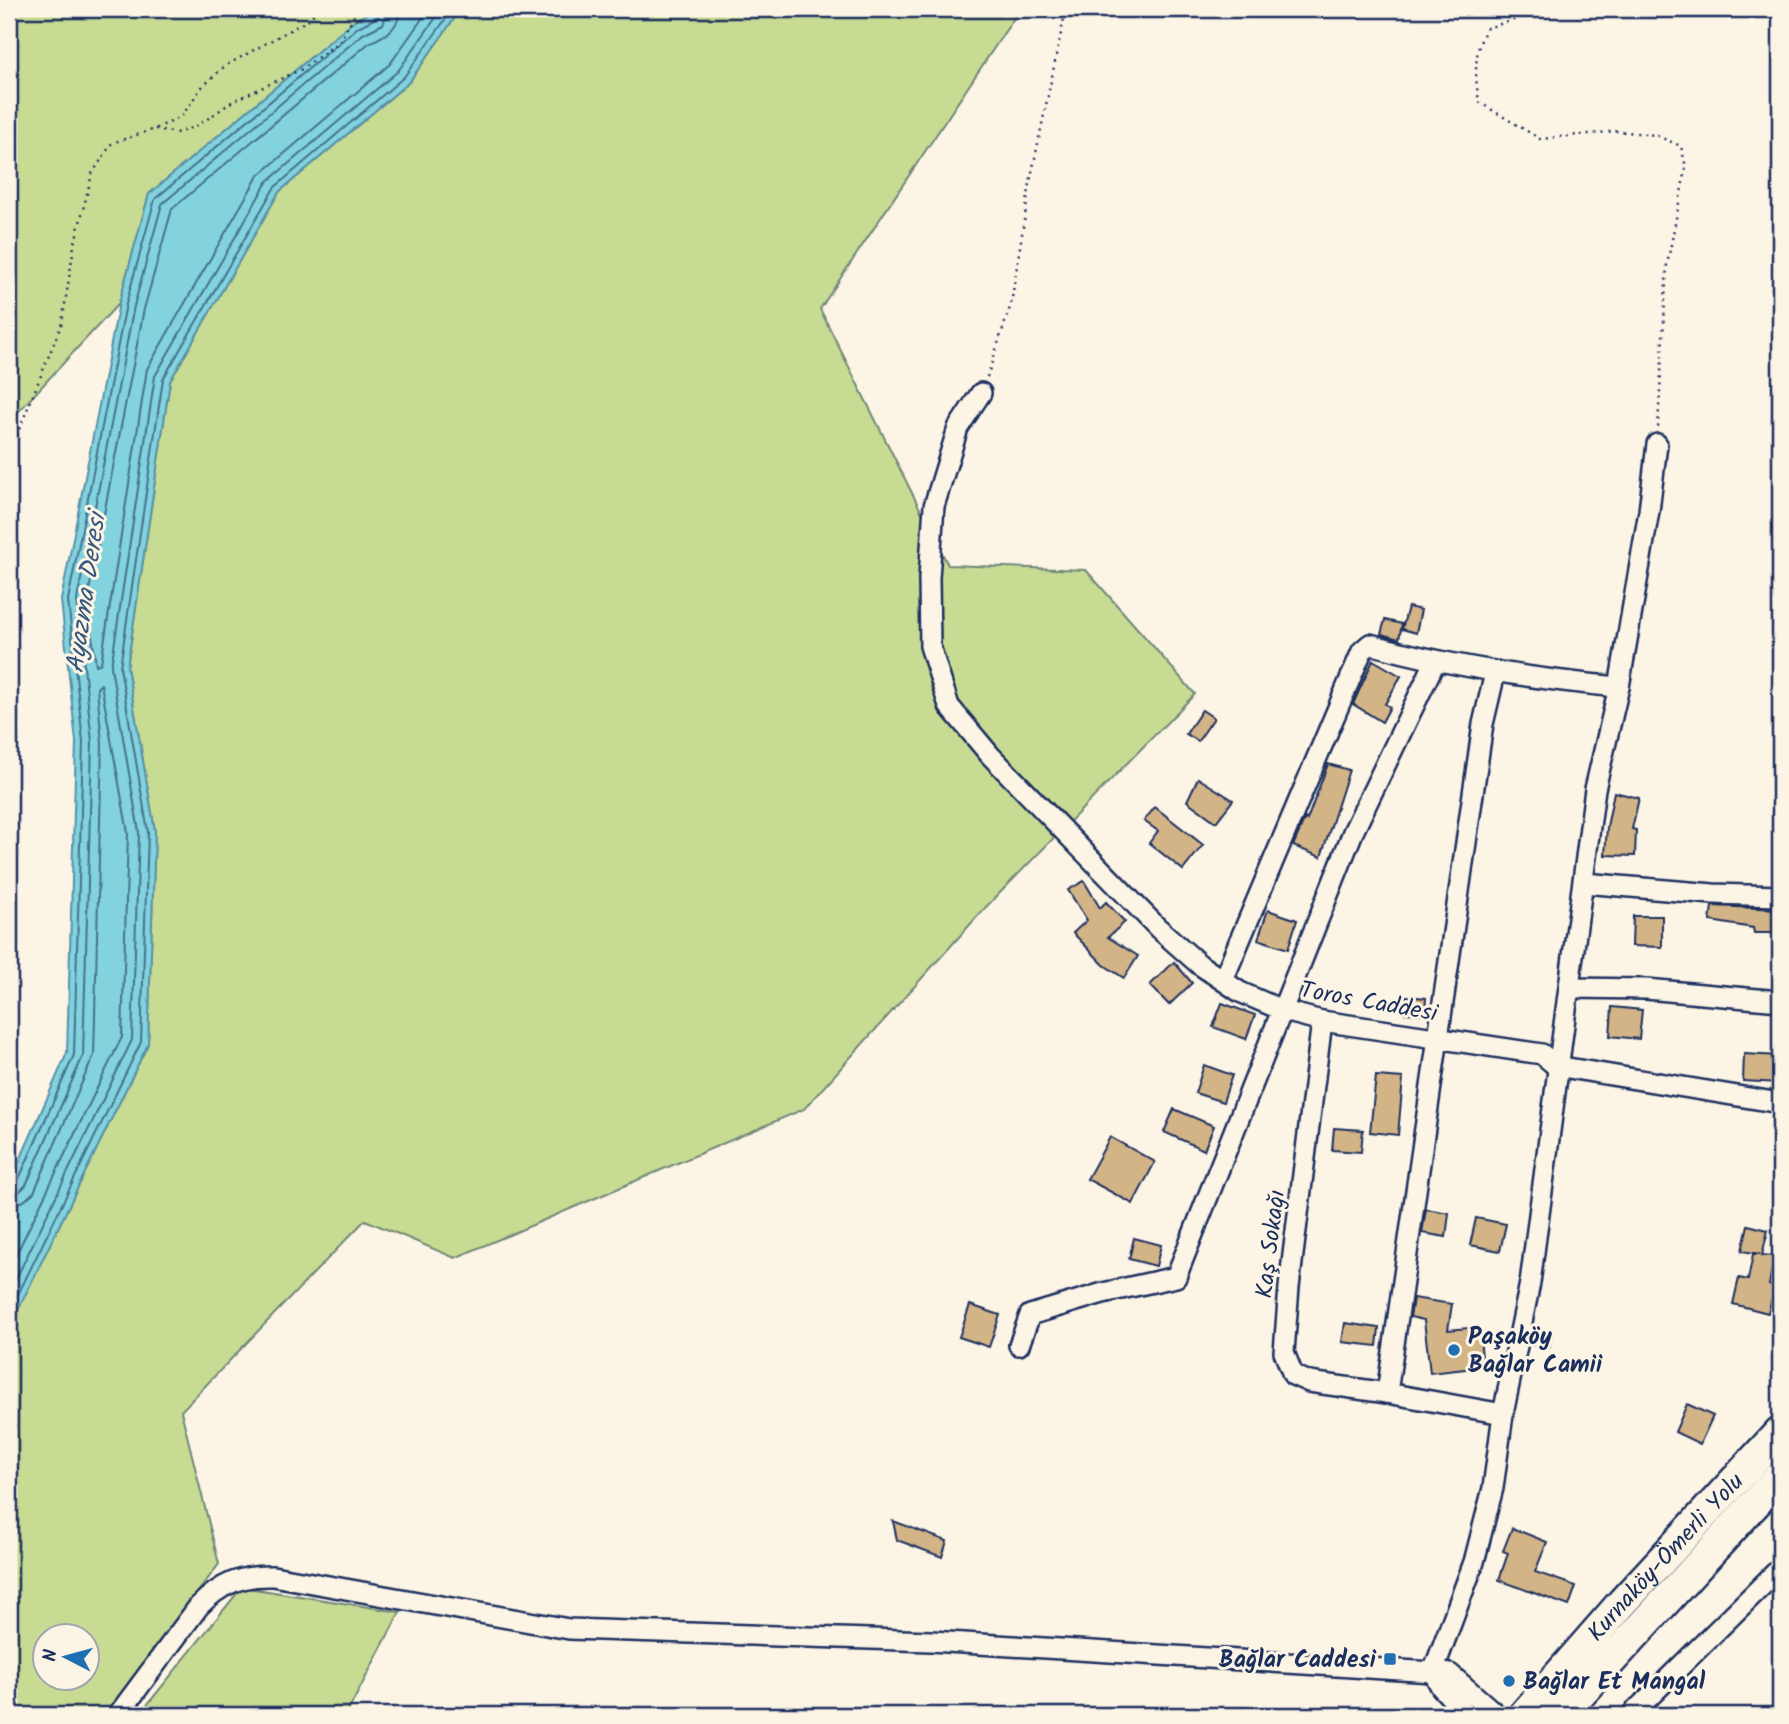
<svg xmlns="http://www.w3.org/2000/svg" width="1789" height="1724" viewBox="0 0 1789 1724" font-family="Kalam,sans-serif">
<style>
.green{fill:#c7dc92;stroke:#718678;stroke-width:2;fill-rule:evenodd}
.water{fill:#82d3dd;stroke:#5991aa;stroke-width:2}
.lines{fill:none;stroke-linecap:round;stroke-linejoin:round}
.shore{stroke:#447191;stroke-width:2}
.building{fill:#d3b487;stroke:#1b2f5e;stroke-width:2}
.minor-casing{stroke:#1b2f5e;stroke-width:24}
.highway-casing{stroke:#1b2f5e;stroke-width:35}
.path{stroke:#1b2f5e;stroke-width:2.5;stroke-dasharray:2 5;stroke-linecap:butt}
.minor{stroke:#fcf5e5;stroke-width:19}
.highway{stroke:#fcf5e5;stroke-width:30}
.poi-dot{fill:#1f6fb2;stroke:#fcf5e5;stroke-width:2.5}
.labels{text-anchor:middle;stroke-width:6;stroke-linejoin:round;paint-order:stroke}
.street-label{font-size:24px;fill:#1b2f5e;stroke:#fcf5e5}
.poi-label{font-size:24px;font-weight:bold;fill:#1b2f5e;stroke:#fcf5e5;text-anchor:start}
.water-label{font-size:26px;font-style:italic;fill:#35587e;stroke:#fcf5e5}
</style>
<rect width="100%" height="100%" fill="#fcf5e5"/>
<filter id="ink" filterUnits="userSpaceOnUse"><feTurbulence type="fractalNoise" baseFrequency=".0143" numOctaves="2"/><feDisplacementMap in="SourceGraphic" scale="14" xChannelSelector="R" yChannelSelector="G"/><feConvolveMatrix kernelMatrix="1 2 1 2 8 2 1 2 1" color-interpolation-filters="sRGB"/></filter>
<g filter="url(#ink)">
<g class="green">
<path d="M9,9H376L355,20L149,194L119,303L9,422Z"/>
<path d="M461,9H1020L820,309L948,565L1086,570L1195,694L985,908L804,1109L455,1258L365,1220L181,1411L219,1564L105,1715H9V1328L148,1044L155,831L127,667L170,381L279,192L409,82ZM46,1636H88V1678H46Z"/>
<path d="M242,1587L400,1612L346,1715H139Z"/>
</g>
<path class="water" d="M376,9H461L409,82L279,192L170,381L127,667L155,831L148,1044L9,1328V1185L67,1053L76,742L61,600L119,303L149,194L355,20Z"/>
<g class="lines">
<g class="shore">
<path d="M400,9C399,29 386,35 369,43L172,209L144,309L87,601L96,665L101,663L147,369L258,176L390,64L429,9"/>
<path d="M9,1185L18,1181L74,1055L83,742L68,600L126,304L155,199L358,27L378,17L381,9"/>
<path d="M9,1194L19,1192L26,1185L83,1056L92,742L77,600L134,306L162,204L363,34L383,24L389,9"/>
<path d="M9,1205L24,1201L34,1192L94,1055L102,743L97,688L101,684L128,833L122,1037L9,1269"/>
<path d="M9,1293L132,1040L139,832L111,667L155,376L267,182L398,71L442,9"/>
<path d="M9,1313L141,1042L148,832L120,667L163,379L274,188L404,77L453,9"/>
</g>
</g>
<g class="building">
<path d="M1408,607L1421,610L1416,633L1402,629Z"/>
<path d="M1385,620L1402,624L1399,639L1381,634Z"/>
<path d="M1373,660L1401,676L1385,704L1390,707L1382,722L1353,704Z"/>
<path d="M1202,710L1214,718L1198,741L1186,734Z"/>
<path d="M1328,764L1349,770L1321,857L1293,846L1305,818L1307,820Z"/>
<path d="M1198,778L1233,800L1216,822L1187,801Z"/>
<path d="M1614,792L1639,798L1632,829L1636,830L1635,856L1605,855L1607,827Z"/>
<path d="M1155,807L1203,845L1183,870L1149,843L1158,831L1144,821Z"/>
<path d="M1084,881L1100,908L1106,902L1125,922L1108,937L1138,956L1124,978L1104,965L1073,933L1087,920L1068,890Z"/>
<path d="M1712,906L1780,909V933H1754L1753,928L1710,921Z"/>
<path d="M1268,910L1297,920L1288,949L1258,939Z"/>
<path d="M1633,916H1662V947L1632,946Z"/>
<path d="M1174,962L1192,983L1169,1005L1150,985Z"/>
<path d="M1406,996L1426,998L1425,1014L1405,1013Z"/>
<path d="M1222,1003L1255,1015L1246,1039L1213,1027Z"/>
<path d="M1612,1007L1642,1010L1639,1039L1610,1036Z"/>
<path d="M1744,1054L1780,1056V1083L1743,1081Z"/>
<path d="M1204,1065L1232,1075L1223,1102L1195,1093Z"/>
<path d="M1376,1076L1403,1078L1398,1135L1370,1132Z"/>
<path d="M1174,1109L1214,1126L1204,1150L1164,1132Z"/>
<path d="M1334,1128L1363,1130L1361,1152L1332,1150Z"/>
<path d="M1110,1137L1155,1162L1133,1204L1087,1179Z"/>
<path d="M1426,1209L1449,1213L1446,1237L1422,1233Z"/>
<path d="M1476,1218L1506,1224L1500,1251L1470,1245Z"/>
<path d="M1748,1225L1768,1230L1762,1255L1774,1256L1769,1285L1775,1287L1768,1313L1733,1304L1739,1278L1748,1280L1753,1254H1760L1742,1251Z"/>
<path d="M1134,1238L1161,1245L1156,1266L1129,1259Z"/>
<path d="M1413,1298L1452,1304L1448,1330L1479,1327L1483,1367L1430,1373L1424,1320L1410,1317Z"/>
<path d="M970,1305L1000,1315L989,1347L959,1337Z"/>
<path d="M1345,1323L1379,1328L1377,1346L1342,1342Z"/>
<path d="M1535,1330L1552,1334L1549,1348L1532,1345Z"/>
<path d="M1687,1404L1713,1416L1700,1444L1675,1432Z"/>
<path d="M893,1521L947,1541L942,1557L897,1540Z"/>
<path d="M1512,1528L1547,1542L1535,1572L1576,1586L1569,1606L1499,1580L1508,1553L1503,1551Z"/>
</g>
<g class="lines">
<defs>
<g id="minor">
<path d="M981,393L958,428L934,506L929,578L930,646L949,706L990,755L1158,928L1200,965L1240,992L1284,1011L1322,1021L1542,1054L1556,1066L1780,1103"/>
<path d="M1495,673L1483,724L1387,1393L1503,1414"/>
<path d="M1584,883L1713,894L1780,896"/>
<path d="M1223,980L1362,651L1370,644C1452,667 1534,679 1619,687"/>
<path d="M1569,988L1646,989L1780,1001"/>
<path d="M1322,1021L1289,1287L1284,1352L1293,1375L1309,1382L1387,1393"/>
<path d="M1019,1345L1030,1315L1103,1293L1176,1277L1353,832L1435,662"/>
<path d="M118,1715L199,1606C221,1584 241,1575 273,1576L569,1629L931,1641L1433,1672L1450,1674L1497,1715"/>
<path d="M1467,1715L1441,1687L1433,1672L1474,1562L1493,1488L1503,1414L1530,1283L1595,789L1619,687L1649,511L1657,444"/>
<path d="M1631,1715L1780,1568"/>
</g>
<g id="highway">
<path id="s1" d="M1524,1715L1622,1603L1780,1432"/>
<path d="M1561,1715L1780,1476"/>
</g>
</defs>
<use href="#minor" class="minor-casing"/>
<use href="#highway" class="highway-casing"/>
<g class="path">
<path d="M1532,9L1523,17L1487,28C1473,50 1475,77 1479,102L1540,139L1618,131L1655,135L1681,146L1686,167L1667,265L1658,427"/>
<path d="M155,129L178,133L200,124L233,101L302,69L339,42L358,9"/>
<path d="M987,377L1011,304L1031,177L1066,9"/>
<path d="M9,455L62,323L74,246L92,174L112,143L155,129L182,116L201,88L225,66L308,20L318,9"/>
</g>
<use href="#minor" class="minor"/>
<use href="#highway" class="highway"/>
</g>
</g>
<g class="poi-dot">
<circle cx="1454" cy="1350" r="7"/>
<rect x="1383" y="1652" width="14" height="14" rx="3.5"/>
<circle cx="1509" cy="1681" r="7"/>
</g>
<g class="labels">
<g class="street-label">
<text transform="translate(1369 1001) rotate(10)" y="8">Toros Caddesi</text>
<text transform="translate(1270 1244) rotate(-83)" y="8">Kaş Sokağı</text>
<text dy="8" stroke="none"><textPath href="#s1" startOffset="212">Kurnaköy-Ömerli Yolu</textPath></text>
</g>
<g class="poi-label">
<text x="1468" y="1344">Paşaköy<tspan x="1468" dy="28">Bağlar Camii</tspan></text>
<text x="1376" y="1667" text-anchor="end">Bağlar Caddesi</text>
<text x="1523" y="1689">Bağlar Et Mangal</text>
</g>
<g class="water-label">
<text transform="translate(85 593) rotate(-82)" y="9">Ayazma Deresi</text>
</g>
</g>
<rect width="1789" height="1724" fill="none" stroke="#fcf5e5" stroke-width="35"/>
<rect x="18" y="18" width="1754" height="1689" fill="none" stroke="#1b2f5e" stroke-width="2.5" filter="url(#ink)"/>
<g transform="translate(66 1657) rotate(276)"><circle r="33" fill="#fcf5e5" stroke="#a2a6af" stroke-width="2"/>
<path d="M0-5L12 26L0 18L-12 26Z" fill="#1f6fb2"/>
<text y="-10" font-size="19" font-weight="bold" text-anchor="middle" fill="#1b2f5e">N</text>
</g>
</svg>
